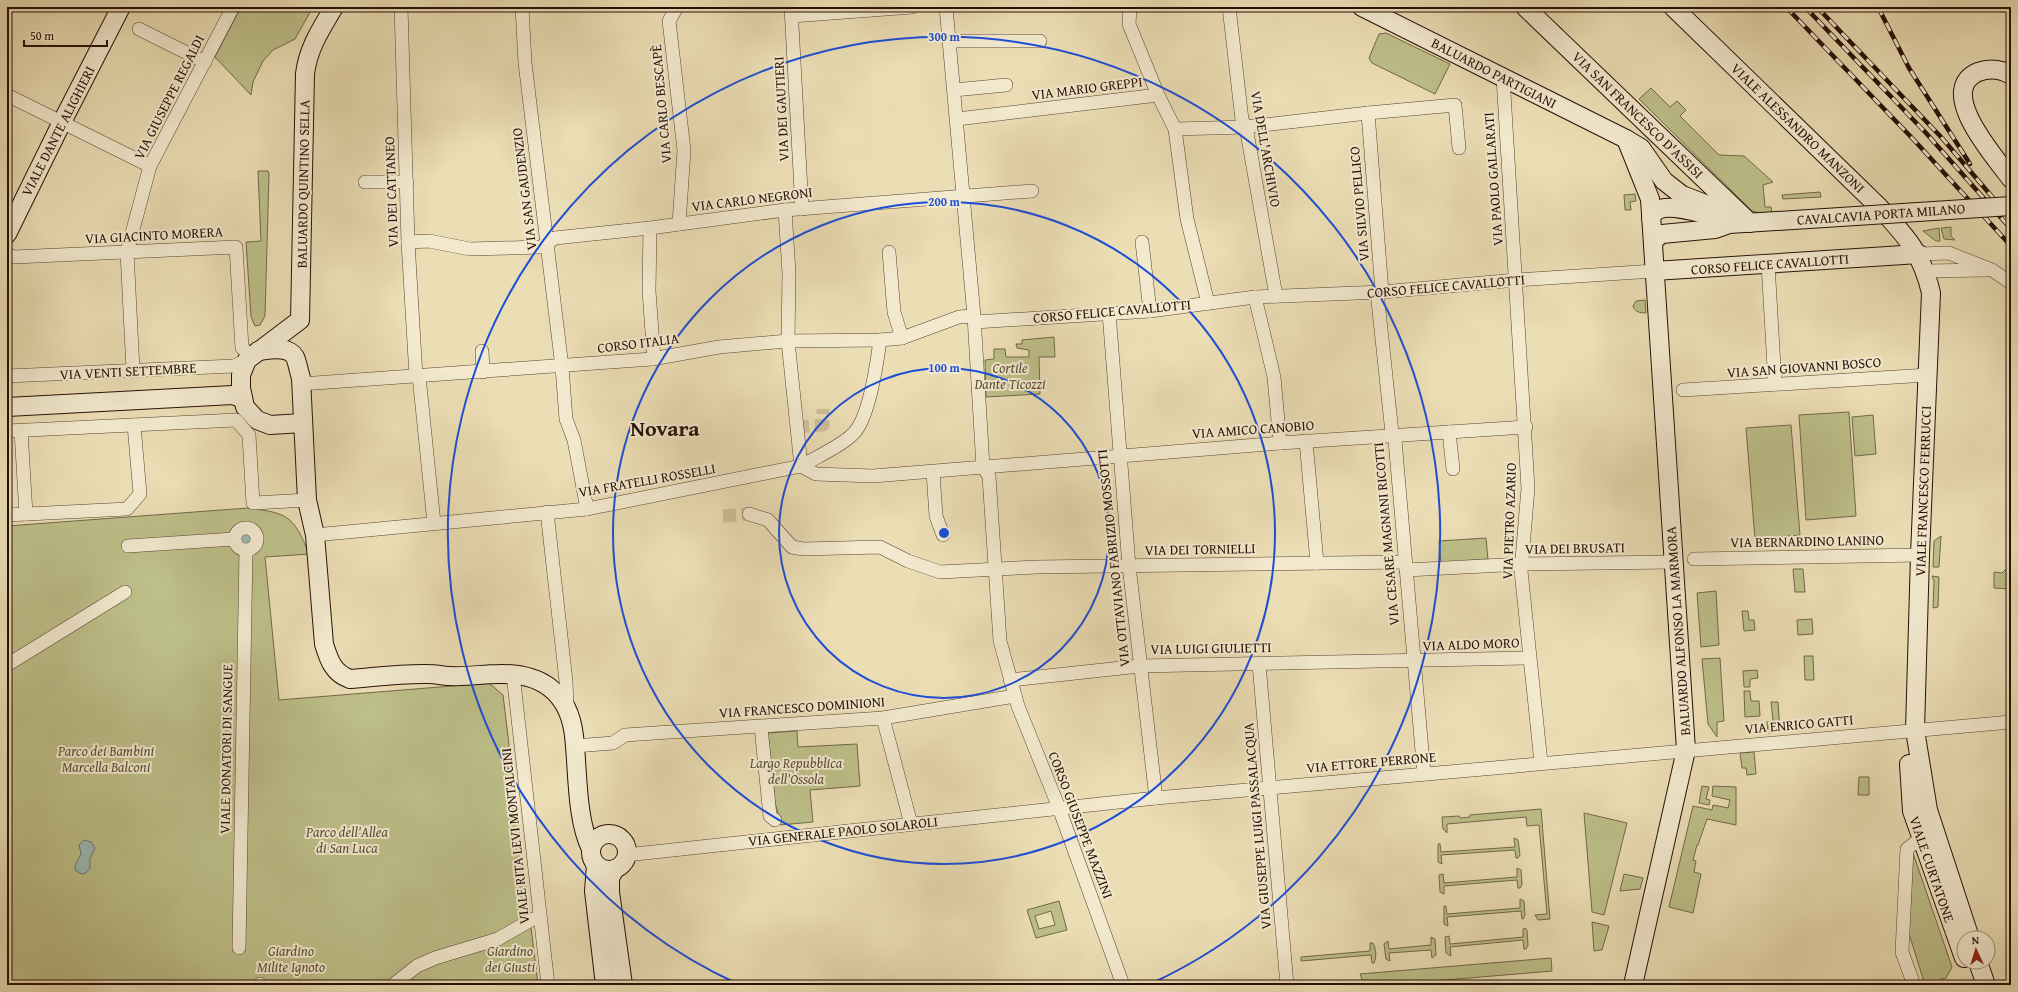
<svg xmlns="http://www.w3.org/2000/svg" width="2018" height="992" viewBox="0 0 2018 992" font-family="'Gentium Book Plus',serif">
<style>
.green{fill:#bdbf89;stroke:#726748;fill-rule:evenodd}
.water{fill:#99bab4;stroke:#6b766e}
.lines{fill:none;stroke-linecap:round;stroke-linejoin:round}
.street-tunnel{stroke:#cdbe9a;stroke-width:13;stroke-dasharray:13 6;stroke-linecap:butt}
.street-casing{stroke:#574232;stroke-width:14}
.secondary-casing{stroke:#260f06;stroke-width:20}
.street{stroke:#f2e9ce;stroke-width:13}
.secondary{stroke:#f2e9ce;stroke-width:18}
.rail-casing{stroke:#260f06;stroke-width:4.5}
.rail{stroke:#f2e9ce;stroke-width:3;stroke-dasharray:9;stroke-linecap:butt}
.secondary-bridge-casing{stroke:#260f06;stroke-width:20;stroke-linecap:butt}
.secondary-bridge{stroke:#f2e9ce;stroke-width:18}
.ring{fill:none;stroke:#1d4ed8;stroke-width:2}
.labels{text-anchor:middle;stroke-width:4;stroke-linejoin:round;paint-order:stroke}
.street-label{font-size:14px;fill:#260f06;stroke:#f2e9ce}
.park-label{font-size:14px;font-style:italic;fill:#5b4d34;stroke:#f2e9ce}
.town-label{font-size:22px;font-weight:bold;fill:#260f06;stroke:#f2e9ce}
.centre{fill:#1d4ed8;stroke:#f2e9ce;stroke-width:2}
.ring-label{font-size:12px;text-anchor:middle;font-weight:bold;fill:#1d4ed8;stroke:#f2e9ce;stroke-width:4;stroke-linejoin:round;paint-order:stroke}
</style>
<rect width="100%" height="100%" fill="#ebddb4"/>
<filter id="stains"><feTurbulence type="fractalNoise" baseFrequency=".005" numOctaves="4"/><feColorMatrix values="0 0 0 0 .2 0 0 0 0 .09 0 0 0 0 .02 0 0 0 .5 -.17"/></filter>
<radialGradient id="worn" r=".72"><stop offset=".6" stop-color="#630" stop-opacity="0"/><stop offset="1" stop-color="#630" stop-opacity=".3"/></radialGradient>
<g class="green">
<path d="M241,7H313L295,39L273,50L263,61L253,82L251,95L215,57Z"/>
<path d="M1386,33L1450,64L1435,94L1372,63L1369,58L1379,34Z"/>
<path d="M1651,88L1670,107L1677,101L1686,110L1680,116L1719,155L1744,156L1773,182L1763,185L1765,207H1771L1772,214L1760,213L1752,211L1639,99Z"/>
<path d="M258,171H268L269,174L265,316L260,325L255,326L251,317L246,242L261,241Z"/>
<path d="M1820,192L1821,197L1783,199L1782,195Z"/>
<path d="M1635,194L1636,201L1630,202L1631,210H1625L1624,195Z"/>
<path d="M1951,227V236L1955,240L1944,239L1941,228Z"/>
<path d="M1939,228L1940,241H1936L1923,231Z"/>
<path d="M1645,300L1646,313C1640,313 1635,312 1633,306L1636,301Z"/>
<path d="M1054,337L1055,357H1039L1040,394L986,397L985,360L994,359V349H1005L1006,357H1029V350L1017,348L1016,344H1022V340Z"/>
<path d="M1849,412L1856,516L1806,520L1799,415Z"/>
<path d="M1873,415L1876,454L1855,456L1852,417Z"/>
<path d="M1791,425L1800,535L1755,539L1746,428Z"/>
<path d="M248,508C288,513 294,516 309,554L265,557L279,700L489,683L503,695L538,985H7V526Z"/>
<path d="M1941,536L1939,567H1933L1934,541Z"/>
<path d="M1486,538L1488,559L1441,563L1439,541Z"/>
<path d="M1793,569H1803L1805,592H1795Z"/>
<path d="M2006,569H2011V589L1994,588V572L2002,573Z"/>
<path d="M1932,576L1939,577L1938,607L1933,608L1934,581Z"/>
<path d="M1716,591L1719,645L1701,647L1697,593Z"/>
<path d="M1742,611H1748L1749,620H1754L1755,630L1744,631Z"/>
<path d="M1812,619L1813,634L1798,635L1797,620Z"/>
<path d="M1804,656H1813L1814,680H1805Z"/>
<path d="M1720,658L1724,721L1717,722V737L1708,724L1702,659Z"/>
<path d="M1757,670L1758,678L1750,679V687H1744L1743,671Z"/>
<path d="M1744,691H1750L1751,701H1759L1760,716L1745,717Z"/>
<path d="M1771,702H1778L1780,732L1768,733L1767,722L1773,721Z"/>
<path d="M797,731L798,747L857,744L860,786L810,790L813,822L780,825L776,819L778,813L775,803L768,733Z"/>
<path d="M1754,752L1756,774L1747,775L1746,768H1742L1740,753Z"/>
<path d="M1859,777H1869V795H1858Z"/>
<path d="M1702,786L1709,787L1706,799L1710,800L1709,805L1699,803Z"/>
<path d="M1713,786L1736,787V825L1707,819L1698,845H1697L1693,860L1696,861L1694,872L1701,874L1693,913L1669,907L1693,806L1712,810L1713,805L1728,808L1730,800L1712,796Z"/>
<path d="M1541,809L1550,919L1538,920L1535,915L1547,914L1539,825L1527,826L1526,817L1447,824V833L1443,829L1442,817L1459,816L1460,818L1470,817V815Z"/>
<path d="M1584,813L1627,823L1604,915L1592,912Z"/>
<path d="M1514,838L1518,840L1520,855L1518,858H1516L1515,850L1441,855L1442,864L1438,862V844H1440L1441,852L1515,847Z"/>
<path d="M1913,853L1952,967L1946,978L1941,979L1943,985H1925L1907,927Z"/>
<path d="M1517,868L1521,870L1522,885L1520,888H1518L1517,880L1444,886V894L1440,892L1439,875L1443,874L1444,883L1517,877Z"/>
<path d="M1624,874L1643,878L1640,889L1620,891Z"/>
<path d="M1520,899L1524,901L1525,915L1523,919H1522L1521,911L1447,917L1448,926L1444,924V906H1446L1447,914L1520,908Z"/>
<path d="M1059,901L1067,930L1036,938L1027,910ZM1051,911L1055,925L1039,929L1035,916Z"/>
<path d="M1592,922L1609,926L1602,950L1594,951Z"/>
<path d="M1525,928L1527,930L1528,945L1526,949H1524L1523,940L1450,947L1451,956L1446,953L1445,937L1449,936L1450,944L1523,937V929Z"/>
<path d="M1431,937L1435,939L1436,955L1432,958L1431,950L1389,953L1390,961L1386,959L1384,944L1388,941L1389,949L1431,945Z"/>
<path d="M1370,943H1373C1376,949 1377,957 1374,963H1372L1371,955L1301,961V957L1370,951Z"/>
<path d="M1551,958L1552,971L1386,985H1364L1360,974Z"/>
</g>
<g class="water">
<circle cx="246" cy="539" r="6"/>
<path d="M84,840L91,842L95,848L90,859V868L86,873L82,874L76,871L75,865L81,854L79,845Z"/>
</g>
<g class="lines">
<g class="street-tunnel">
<path d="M796,427L823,425V409"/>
<path d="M723,516L749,514"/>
</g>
<defs>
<g id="street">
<path d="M401,7L408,242L416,376"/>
<path d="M522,7L525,63L562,367L566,419L574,440L587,509"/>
<path d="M677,7L669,21L684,150L679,224"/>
<path d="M791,7L802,209"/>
<path d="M946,7L974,316L983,467L989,476L1000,641L1018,706L1059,808L1123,985"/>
<path d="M1130,7L1129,24L1158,95L1175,129L1246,127L1368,113L1455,105L1459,148"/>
<path d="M1229,7L1242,120L1246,127L1276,296"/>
<path d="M792,16L912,7"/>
<path d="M139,29L205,62"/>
<path d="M949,41H1040"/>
<path d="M1503,77L1528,488L1521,571L1541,763"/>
<path d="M954,90L1006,85"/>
<path d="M7,95L150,166"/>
<path d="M1368,113L1382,292"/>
<path d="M957,119L1158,95"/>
<path d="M1175,129L1187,219L1208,303"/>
<path d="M365,182H407"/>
<path d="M785,210L789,273L788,341L801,466"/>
<path d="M650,228L649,291L654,359"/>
<path d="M408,242L429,241L470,249L541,247L555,238L650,228L785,210L1032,191"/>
<path d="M1142,242L1150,311"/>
<path d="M889,252L894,312L902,338"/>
<path d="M7,254L14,257L236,247L242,348L252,356"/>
<path d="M1919,254L1949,253L1992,270L2011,283"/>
<path d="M1768,264L1775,384"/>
<path d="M1926,271L1986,270"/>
<path d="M1377,292L1392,433L1395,440L1424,774"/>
<path d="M1255,297L1274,377L1280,443"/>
<path d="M1109,313L1129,566L1156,798"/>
<path d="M975,322L1150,311L1255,297L1382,292L1516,280L1654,271"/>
<path d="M482,351L483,372"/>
<path d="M133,370L127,252L150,166L233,7"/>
<path d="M7,376L234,366L247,360"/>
<path d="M419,376L434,523"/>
<path d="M301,384L652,359L719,347L788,341L880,340L902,338L959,317L974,316"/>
<path d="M1683,390L1928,375"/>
<path d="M7,431L236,420L249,435L253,503L307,500"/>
<path d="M21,431L26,514"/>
<path d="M1449,432L1453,469"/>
<path d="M1306,441L1317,563"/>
<path d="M801,466C816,457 840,447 853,434C869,419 877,363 880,340"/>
<path d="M933,472L936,516L943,535"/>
<path d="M547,512L566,681L567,708"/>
<path d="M749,514L768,520L792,547L803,549L880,547L908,561L940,572L1037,567L1405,562"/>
<path d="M7,515L127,509L140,494L134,425"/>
<circle cx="246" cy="539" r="11"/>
<path d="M315,535L587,509L801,466L816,474L873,476L1280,443L1526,427"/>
<path d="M128,546L234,539"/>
<path d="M1694,559L1920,555"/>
<path d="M1406,570L1523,564L1673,562"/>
<path d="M1259,664L1287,985"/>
<path d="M7,665L125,592"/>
<path d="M1010,680L1140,666L1529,658"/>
<path d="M514,683L548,985"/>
<path d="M883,718L911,824"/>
<path d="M761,727L770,816L775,820"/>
<path d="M575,746L613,743L625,735L883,718L1015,696"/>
<path d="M626,855L1156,798L2011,722"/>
<path d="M239,948L246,550"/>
<path d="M260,984V985"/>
<path d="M393,985L417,966L435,958L498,939L531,920L540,917"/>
<path d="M1914,985L1902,952L1907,849L1921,838"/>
</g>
<g id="secondary">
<path d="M1362,7L1626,139L1641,148L1664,181L1682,195L1718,209H1722L1725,205L1724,198"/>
<path d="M1525,7L1750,223"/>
<path d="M1673,7L1879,207C1906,236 1922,253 1931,293L1920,555L1915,730L1928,810L1970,938"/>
<path d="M2011,75C2001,69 1989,68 1978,72C1935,91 1996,158 2011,179"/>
<path d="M1626,139L1650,199L1686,750L1633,985"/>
<path d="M1651,218C1657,198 1697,213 1712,216"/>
<path d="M7,234L62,122L121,7"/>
<path d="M1653,245L1655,239L1662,234L1715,229L1729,224L1856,216"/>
<path d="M1654,271L1919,254"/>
<path d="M258,351C269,350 288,345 295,357C297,361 299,372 301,378L307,500L315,535L324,644C329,660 333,673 350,679C376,677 403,673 429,674C436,674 443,676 450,676C466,677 483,674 499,674C541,673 569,692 574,736C578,770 576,819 591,849"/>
<path d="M7,407L233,395L243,399"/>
<path d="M303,423L270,425L257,420L245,407L241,388V375L247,360L300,320L305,74C308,48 321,29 334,7"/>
<path d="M1909,764L1912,811L1964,958"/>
<circle cx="609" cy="852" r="18"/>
<path d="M596,865L594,891L605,985"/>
<path d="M615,869L610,878V892L623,985"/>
<path d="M1978,962L1986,985"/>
</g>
</defs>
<use href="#street" class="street-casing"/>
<use href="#secondary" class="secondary-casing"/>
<use href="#street" class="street"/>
<use href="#secondary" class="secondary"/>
<defs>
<g id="rail">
<path d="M1786,7L1913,139L2011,246"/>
<path d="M1805,7L1926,133L2011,229"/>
<path d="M1817,7L1942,138L2011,219"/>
<path d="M1878,7L1909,68L1970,164"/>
</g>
</defs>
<use href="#rail" class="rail-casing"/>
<use href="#rail" class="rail"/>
<defs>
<path id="secondary-bridge" d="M1856,216L2011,206"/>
</defs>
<use href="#secondary-bridge" class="secondary-bridge-casing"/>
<use href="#secondary-bridge" class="secondary-bridge"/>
</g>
<g class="ring">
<circle cx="944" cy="533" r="165"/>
<circle cx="944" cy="533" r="331"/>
<path d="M738 984A496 496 0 1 1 1150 984"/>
</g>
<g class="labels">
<g class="street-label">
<text transform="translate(1494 73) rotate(27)" y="5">BALUARDO PARTIGIANI</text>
<text transform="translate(1087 88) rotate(-7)" y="5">VIA MARIO GREPPI</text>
<text transform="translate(169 97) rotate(-63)" y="5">VIA GIUSEPPE REGALDI</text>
<text transform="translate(661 104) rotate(-95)" y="5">VIA CARLO BESCAPÈ</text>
<text transform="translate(781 109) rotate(-93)" y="5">VIA DEI GAUTIERI</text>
<text transform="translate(1638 115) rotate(44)" y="5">VIA SAN FRANCESCO D'ASSISI</text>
<text transform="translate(1798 128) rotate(44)" y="5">VIALE ALESSANDRO MANZONI</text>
<text transform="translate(58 131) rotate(-63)" y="5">VIALE DANTE ALIGHIERI</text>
<text transform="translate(1266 149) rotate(80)" y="5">VIA DELL'ARCHIVIO</text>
<text transform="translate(1493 179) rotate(-94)" y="5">VIA PAOLO GALLARATI</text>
<text transform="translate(303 184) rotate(-89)" y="5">BALUARDO QUINTINO SELLA</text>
<text transform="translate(524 189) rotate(-97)" y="5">VIA SAN GAUDENZIO</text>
<text transform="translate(391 192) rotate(-92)" y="5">VIA DEI CATTANEO</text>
<text transform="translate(752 199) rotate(-7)" y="5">VIA CARLO NEGRONI</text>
<text transform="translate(1359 204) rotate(-95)" y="5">VIA SILVIO PELLICO</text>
<text transform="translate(1881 214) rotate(-4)" y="5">CAVALCAVIA PORTA MILANO</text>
<text transform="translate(154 235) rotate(-3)" y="5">VIA GIACINTO MORERA</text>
<text transform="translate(1770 264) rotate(-4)" y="5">CORSO FELICE CAVALLOTTI</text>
<text transform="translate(1446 286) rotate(-5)" y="5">CORSO FELICE CAVALLOTTI</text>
<text transform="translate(1112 311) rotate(-5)" y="5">CORSO FELICE CAVALLOTTI</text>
<text transform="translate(638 343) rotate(-7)" y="5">CORSO ITALIA</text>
<text transform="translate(1804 367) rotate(-4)" y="5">VIA SAN GIOVANNI BOSCO</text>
<text transform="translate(128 371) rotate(-3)" y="5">VIA VENTI SETTEMBRE</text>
<text transform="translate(1253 429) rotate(-4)" y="5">VIA AMICO CANOBIO</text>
<text transform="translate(647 480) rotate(-10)" y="5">VIA FRATELLI ROSSELLI</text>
<text transform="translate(1923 491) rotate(-88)" y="5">VIALE FRANCESCO FERRUCCI</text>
<text transform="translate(1509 521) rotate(-88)" y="5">VIA PIETRO AZARIO</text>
<text transform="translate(1386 534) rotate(-95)" y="5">VIA CESARE MAGNANI RICOTTI</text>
<text transform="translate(1807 541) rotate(-1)" y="5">VIA BERNARDINO LANINO</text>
<text transform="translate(1575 548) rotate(-1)" y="5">VIA DEI BRUSATI</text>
<text transform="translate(1200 549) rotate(-1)" y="5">VIA DEI TORNIELLI</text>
<text transform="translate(1113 558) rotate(-96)" y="5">VIA OTTAVIANO FABRIZIO MOSSOTTI</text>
<text transform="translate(1678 631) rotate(-94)" y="5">BALUARDO ALFONSO LA MARMORA</text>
<text transform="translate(1471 644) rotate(-2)" y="5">VIA ALDO MORO</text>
<text transform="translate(1211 648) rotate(-1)" y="5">VIA LUIGI GIULIETTI</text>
<text transform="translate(802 707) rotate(-4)" y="5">VIA FRANCESCO DOMINIONI</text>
<text transform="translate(1799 724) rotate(-5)" y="5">VIA ENRICO GATTI</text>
<text transform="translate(226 749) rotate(-89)" y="5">VIALE DONATORI DI SANGUE</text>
<text transform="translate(1371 762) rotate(-5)" y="5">VIA ETTORE PERRONE</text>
<text transform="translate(1081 825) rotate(69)" y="5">CORSO GIUSEPPE MAZZINI</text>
<text transform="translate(1257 826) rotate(-95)" y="5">VIA GIUSEPPE LUIGI PASSALACQUA</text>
<text transform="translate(843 831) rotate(-6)" y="5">VIA GENERALE PAOLO SOLAROLI</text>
<text transform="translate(515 836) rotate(-96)" y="5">VIALE RITA LEVI MONTALCINI</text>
<text transform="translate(1932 869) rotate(71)" y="5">VIALE CURTATONE</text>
</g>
<g class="park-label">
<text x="1010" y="373">Cortile<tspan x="1010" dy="16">Dante Ticozzi</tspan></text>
<text x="106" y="756">Parco dei Bambini<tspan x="106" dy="16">Marcella Balconi</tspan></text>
<text x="796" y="768">Largo Repubblica<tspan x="796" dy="16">dell'Ossola</tspan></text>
<text x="347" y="837">Parco dell'Allea<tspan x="347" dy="16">di San Luca</tspan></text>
<text x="291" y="956">Giardino<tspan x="291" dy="16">Milite Ignoto</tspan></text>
<text x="510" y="956">Giardino<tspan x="510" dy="16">dei Giusti</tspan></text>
</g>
<g class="town-label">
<text x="665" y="436">Novara</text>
</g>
</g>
<circle cx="944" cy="533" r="6" class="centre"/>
<g class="ring-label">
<text x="944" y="41">300 m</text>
<text x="944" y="206">200 m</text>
<text x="944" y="372">100 m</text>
</g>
<rect width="2018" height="992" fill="none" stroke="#ebddb4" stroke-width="24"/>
<rect x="8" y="8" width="2002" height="976" fill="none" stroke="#260f06" stroke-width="2"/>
<rect x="12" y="12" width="1994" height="968" fill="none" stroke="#260f06"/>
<g transform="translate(1976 950) rotate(356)"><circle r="19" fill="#f2e9ce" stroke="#a0927e"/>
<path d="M0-3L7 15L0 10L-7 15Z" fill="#8f2418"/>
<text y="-6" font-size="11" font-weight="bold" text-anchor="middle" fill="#260f06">N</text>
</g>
<path d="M24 40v6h83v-6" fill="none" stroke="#260f06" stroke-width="2"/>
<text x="30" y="40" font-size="12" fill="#260f06" stroke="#f2e9ce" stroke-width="3" paint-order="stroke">50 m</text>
<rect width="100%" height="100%" filter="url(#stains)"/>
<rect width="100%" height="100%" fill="url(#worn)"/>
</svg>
